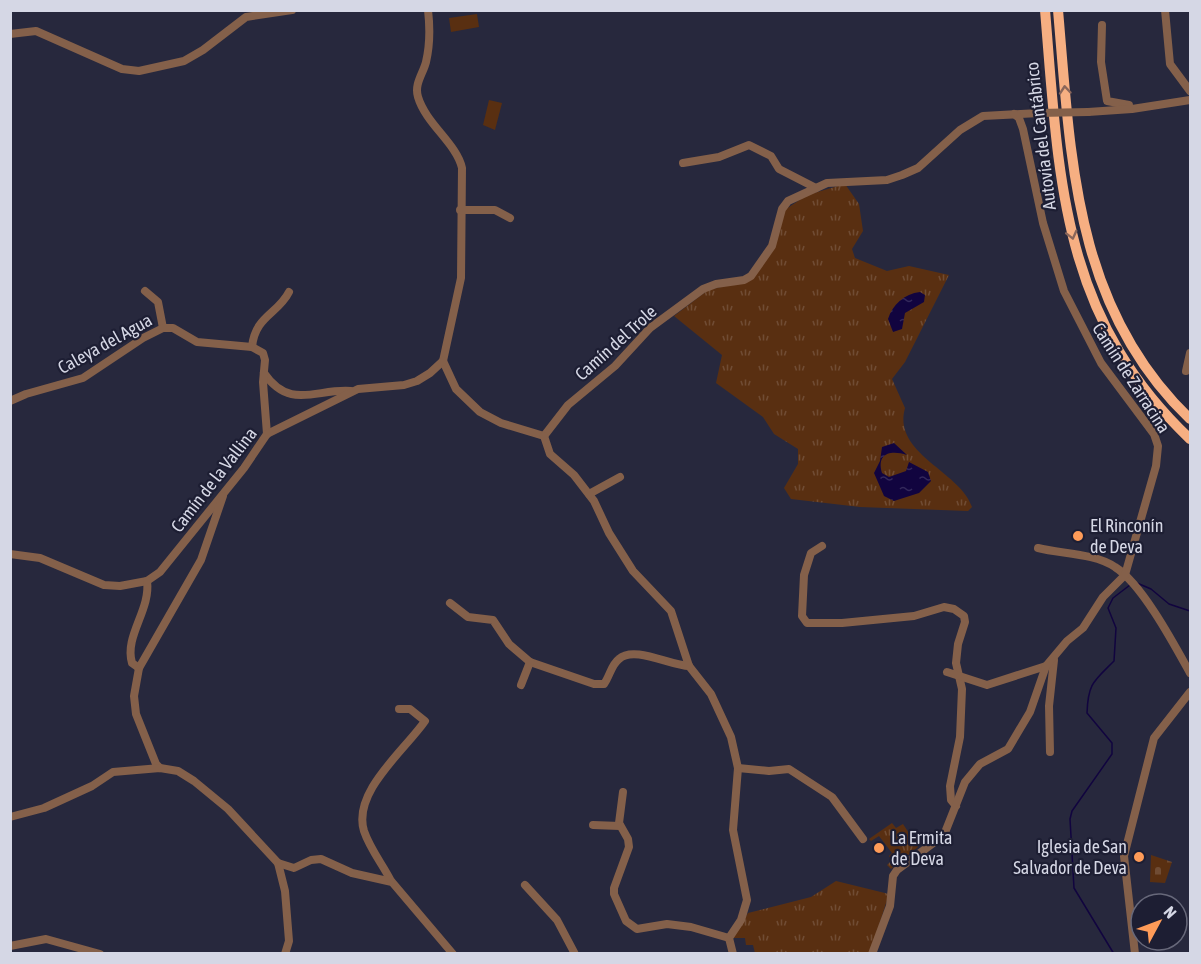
<svg xmlns="http://www.w3.org/2000/svg" width="1201" height="964" viewBox="0 0 1201 964" font-family="'Asap Condensed',sans-serif">
<style>
.grass{fill:url(#grass-tufts)}
.cemetery{fill:url(#cemetery-stones)}
.garden{fill:#592f11}
.water{fill:url(#water-ripples)}
.lines{fill:none;stroke-linecap:round;stroke-linejoin:round}
.stream{stroke:#11043f;stroke-width:1.5}
.minor{stroke:#84604a;stroke-width:8}
.highway{stroke:#f6af82;stroke-width:10}
.minor-bridge{stroke:#84604a;stroke-width:8}
.oneway{stroke:#8a665a}
.poi-dot{fill:#fe9b58;stroke:#1d1e33;stroke-width:2}
.labels{text-anchor:middle;stroke-width:4.5;stroke-linejoin:round;paint-order:stroke}
.street-label{font-size:18px;fill:#d5d7e5;stroke:#1d1e33}
.poi-label{font-size:18px;fill:#d5d7e5;stroke:#1d1e33;text-anchor:start}
</style>
<defs>
<pattern id="grass-tufts" width="24" height="20" patternUnits="userSpaceOnUse" patternTransform="scale(1.5)"><rect width="24" height="20" fill="#592f11"/><path d="M3 7l-1-3M5 7V3M7 7l1-3M15 17l-1-3M17 17v-4M19 17l1-3" fill="none" stroke="#704c34"/></pattern>
<pattern id="cemetery-stones" width="16" height="16" patternUnits="userSpaceOnUse" patternTransform="scale(1.5)"><rect width="16" height="16" fill="#592f11"/><path d="M2 7V4a2 2 0 0 1 4 0v3zM10 15v-3a2 2 0 0 1 4 0v3z" fill="#704c34"/></pattern>
<pattern id="water-ripples" width="26" height="14" patternUnits="userSpaceOnUse" patternTransform="scale(1.5)"><rect width="26" height="14" fill="#11043f"/><path d="M2 4q2-2 4 0t4 0M15 11q2-2 4 0t4 0" fill="none" stroke="#33285b"/></pattern>
</defs>
<rect width="100%" height="100%" fill="#27283d"/>
<g class="grass">
<path d="M845,184L859,204L863,231L852,249L855,258L887,271L909,266L949,275L905,362L892,379L905,408C892,454 960,471 972,507L968,511L860,507L791,499L784,488L798,464V449L774,434L763,417L716,383L722,355L674,316L708,290L751,280L786,209L807,195Z"/>
<path d="M892,823L896,828L903,824L918,847L891,869L887,865L892,860L889,856L892,853L879,836L871,841L869,839Z"/>
<path d="M836,881L889,894L870,953H755L753,945H746L745,938H732L748,913L811,897Z"/>
</g>
<path class="cemetery" d="M1151,855L1172,862L1165,883L1150,882Z"/>
<g class="garden">
<path d="M477,14L479,27L451,32L449,18Z"/>
<path d="M489,100L502,103L495,130L483,125Z"/>
</g>
<g class="water">
<path d="M920,292L925,295L924,302L905,313L902,329L893,332L888,319C893,304 904,294 920,292Z"/>
<path d="M894,443L907,455C892,450 876,452 882,473L889,477L906,471L909,462L928,472L931,481L919,493L894,501L884,496L874,473L880,461L882,447Z"/>
</g>
<g class="lines">
<g class="stream">
<path d="M1137,583L1151,589L1169,604L1190,611"/>
<path d="M1114,954L1074,888L1070,819L1072,811L1112,754V743L1087,713C1088,683 1094,681 1114,661L1116,628L1108,608L1113,598L1130,585"/>
</g>
<g class="minor">
<path d="M428,10C430,27 430,45 426,62C423,74 414,84 418,97C426,124 457,144 462,168L461,278L443,361L456,389L480,412L501,423L544,436"/>
<path d="M1165,10L1170,64L1190,91"/>
<path d="M1102,25L1101,62L1107,101L1129,105V109"/>
<path d="M10,34L36,31L122,69L139,71L184,61L203,50L246,17L292,10"/>
<path d="M1088,112L1132,109L1190,100"/>
<path d="M683,163L719,157L749,145L771,156L779,169L816,188"/>
<path d="M460,210H495L510,218"/>
<path d="M145,291L158,302L163,328"/>
<path d="M252,347C255,316 278,314 289,292"/>
<path d="M1186,371L1190,353"/>
<path d="M264,373C290,411 317,388 351,391"/>
<path d="M10,401L26,394L83,378L143,338L163,328H173L197,342L252,347L263,353L265,360L263,382L267,434"/>
<path d="M544,436L568,405L615,366L650,328L703,289L716,284L744,280L751,276L772,246L782,209L788,201L827,183L887,180L902,175L918,168L960,130L983,116L1039,113"/>
<path d="M544,436L550,454L574,475L594,501L609,533L633,571L671,611L689,666L711,694L731,737L738,768L733,830L747,900L741,920L729,938L733,954"/>
<path d="M589,494L620,477"/>
<path d="M822,546L811,553L804,575L802,616L807,623H842L914,616L944,607L954,609L964,616L965,622L958,644L956,663L962,689L960,737L950,786L951,800L956,806"/>
<path d="M1038,548C1062,554 1094,553 1115,567C1142,584 1174,644 1190,673"/>
<path d="M10,554L40,558L104,585L120,586L147,581L160,572L244,468L267,434L358,389L404,385L417,381L430,373L443,361"/>
<path d="M450,603L468,617L493,620L509,644L530,662L594,684H604C610,676 611,665 619,659C634,645 671,666 689,666"/>
<path d="M139,668L132,663C124,636 151,610 147,581"/>
<path d="M947,672L987,685L1046,666"/>
<path d="M521,685L530,662"/>
<path d="M1050,752L1049,706L1054,660"/>
<path d="M160,768L156,764L136,714L134,696L139,668L201,560L223,496"/>
<path d="M738,768L769,771L789,769L832,797L863,839"/>
<path d="M623,792L619,823L628,839L629,847L614,888V894L626,921L637,929L667,924L691,927L729,938"/>
<path d="M10,817L44,808L92,786L113,772L160,768L178,771L194,781L228,809L278,863L294,868L311,860L321,859L352,873L392,882L453,954"/>
<path d="M593,825L620,826"/>
<path d="M278,863L285,891L289,941L285,954"/>
<path d="M391,881C383,865 370,849 364,831C352,792 405,750 425,721L410,709H399"/>
<path d="M525,885L557,920L575,954"/>
<path d="M10,946L46,939L100,954"/>
<path d="M872,954L890,906L893,876L897,870L944,835L965,782L980,764L1008,749L1030,712L1046,666L1067,641L1083,628L1103,597L1125,575L1156,466L1158,446L1154,434L1101,363L1064,291L1043,223L1023,129L1019,118L1014,114"/>
<path d="M1135,954L1124,856L1154,738L1190,692"/>
</g>
<g class="highway">
<path d="M1045,10C1059,176 1060,316 1190,439"/>
<path d="M1058,10C1071,159 1074,308 1190,419"/>
</g>
<path class="minor-bridge" d="M1039,113L1088,112"/>
</g>
<defs><path id="oneway-chevron" d="M-2-3.5L2.5 0L-2 3.5" fill="none" stroke-width="1.6" stroke-linecap="round" stroke-linejoin="round" transform="scale(1.5)"/></defs>
<g class="oneway">
<use href="#oneway-chevron" transform="translate(1065 90) rotate(-95)"/>
<use href="#oneway-chevron" transform="translate(1072 235) rotate(76)"/>
</g>
<g class="poi-dot">
<circle cx="1078" cy="536" r="6"/>
<circle cx="879" cy="848" r="6"/>
<circle cx="1139" cy="857" r="6"/>
</g>
<g class="labels">
<g class="street-label">
<text transform="translate(1041 136) rotate(-97)" y="6">Autovía del Cantábrico</text>
<text transform="translate(616 343) rotate(-42)" y="6">Camín del Trole</text>
<text transform="translate(105 344) rotate(-29)" y="6">Caleya del Agua</text>
<text transform="translate(1131 378) rotate(57)" y="6">Camín de Zarracina</text>
<text transform="translate(214 480) rotate(-52)" y="6">Camín de la Vallina</text>
</g>
<g class="poi-label">
<text x="1090" y="532">El Rinconín<tspan x="1090" dy="21">de Deva</tspan></text>
<text x="891" y="844">La Ermita<tspan x="891" dy="21">de Deva</tspan></text>
<text x="1127" y="853" text-anchor="end">Iglesia de San<tspan x="1127" dy="21">Salvador de Deva</tspan></text>
</g>
</g>
<rect width="1201" height="964" fill="none" stroke="#d5d7e5" stroke-width="24"/>
<g transform="translate(1159 922) rotate(49)"><circle r="28" fill="#1d1e33" stroke="#67687a" stroke-width="1.5"/>
<path d="M0-4.5L10 22L0 15L-10 22Z" fill="#fe9b58"/>
<text y="-9" font-size="16" font-weight="bold" text-anchor="middle" fill="#d5d7e5">N</text>
</g>
</svg>
